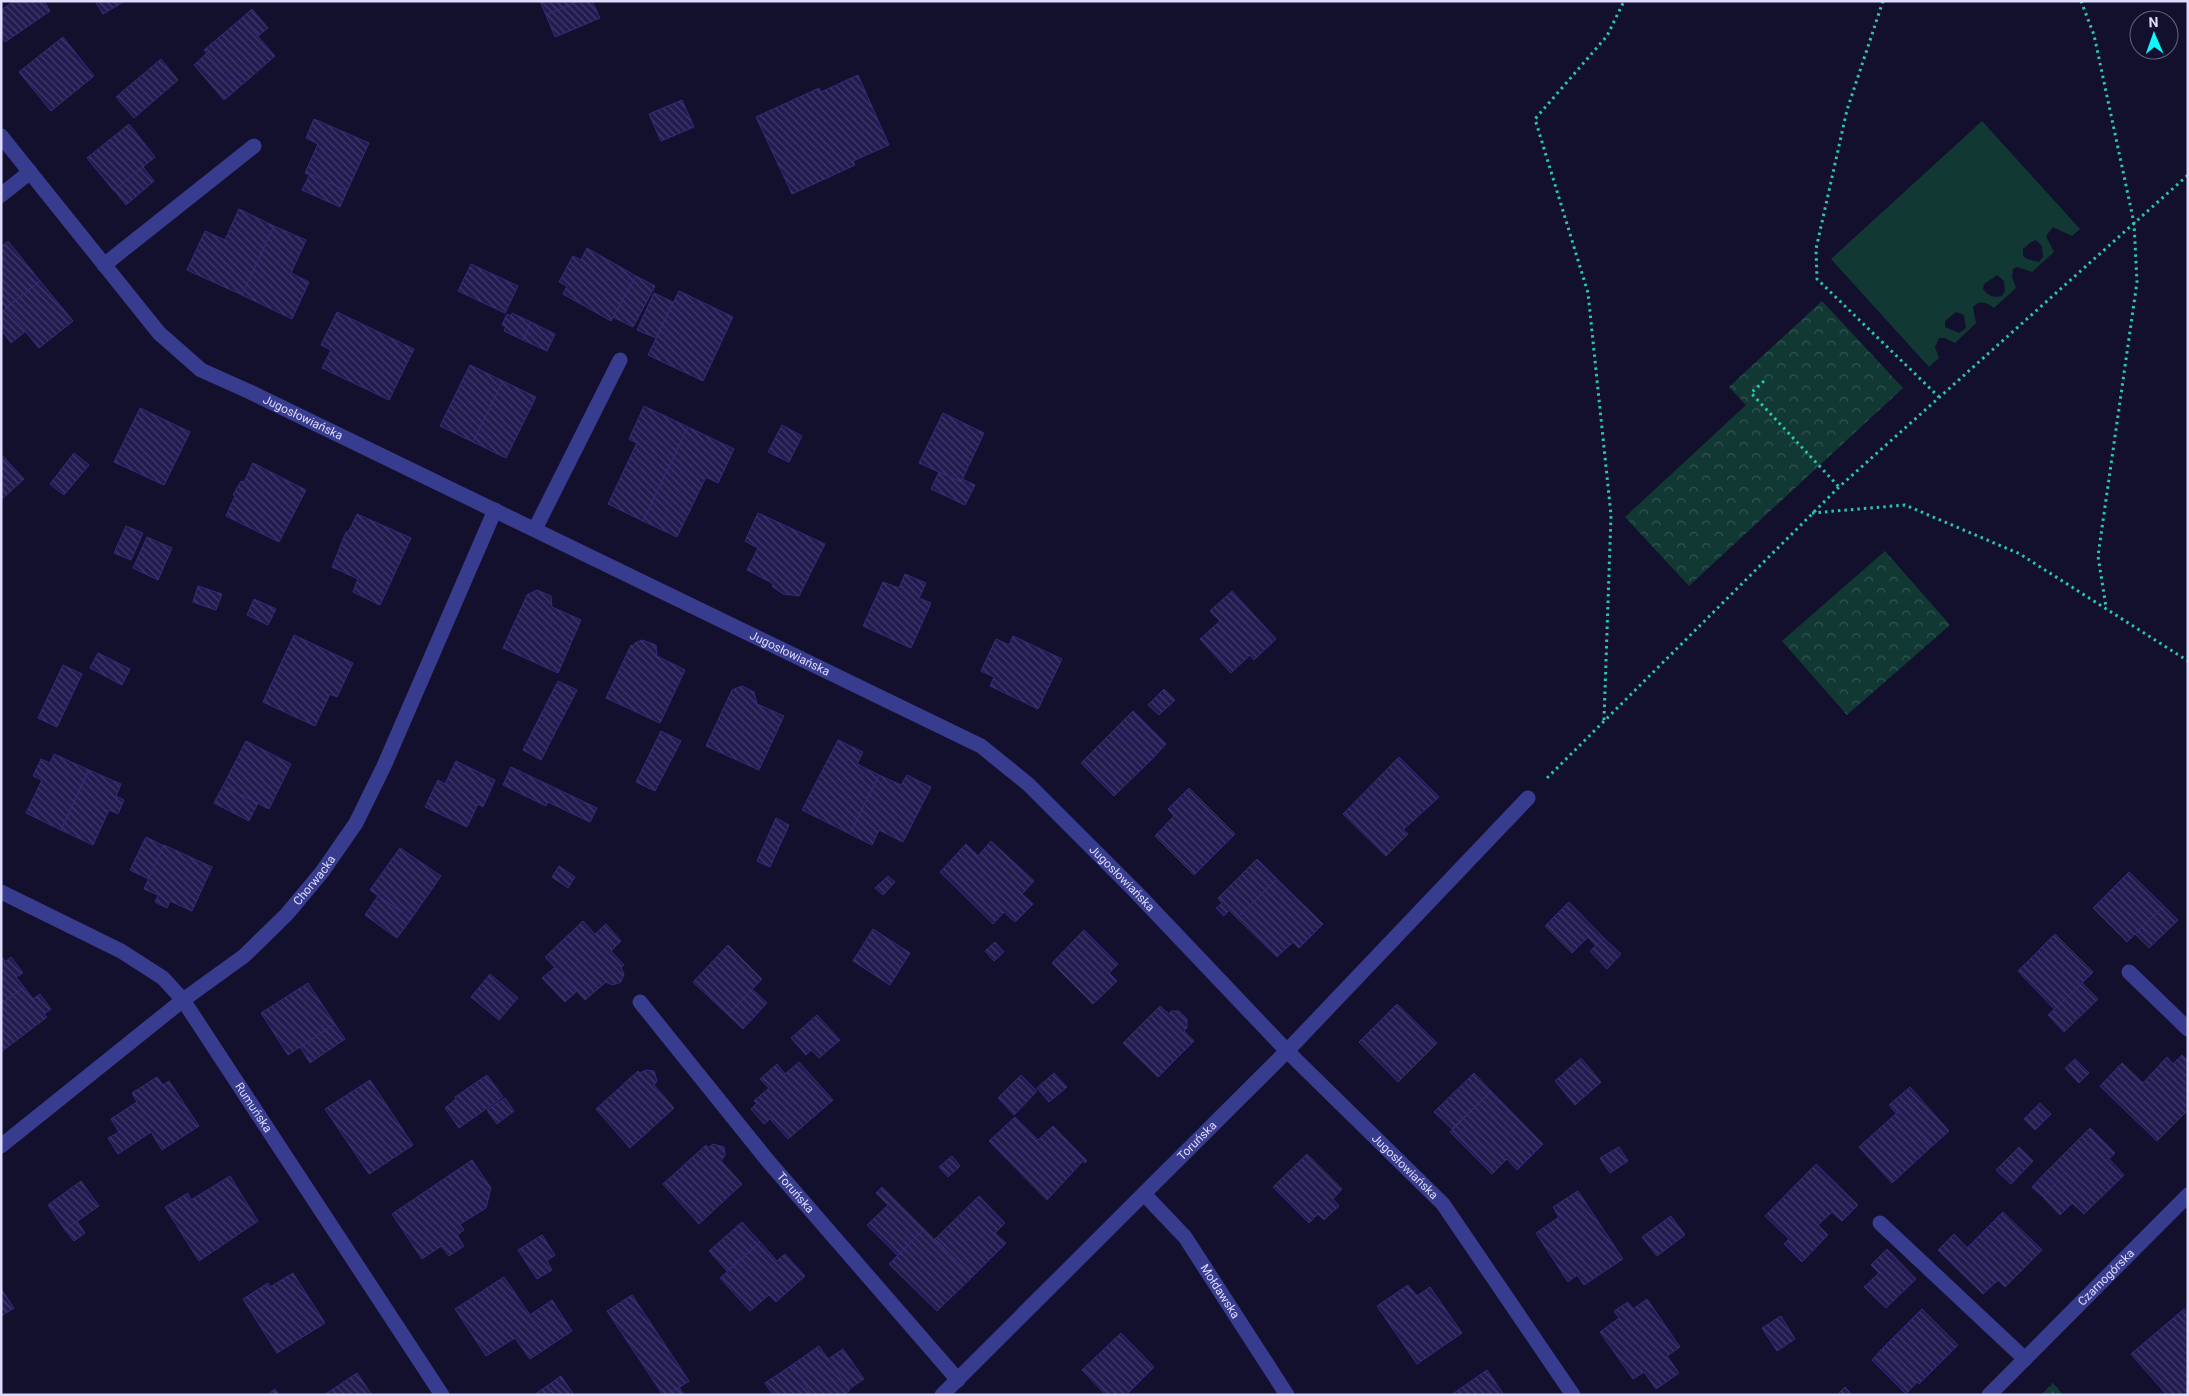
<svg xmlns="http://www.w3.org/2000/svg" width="2189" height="1396" viewBox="0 0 2189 1396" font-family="Roboto,sans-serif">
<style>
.grass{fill:url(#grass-dots)}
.park{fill:url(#park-crowns)}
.pitch{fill:#123834;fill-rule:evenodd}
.building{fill:url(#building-back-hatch);stroke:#352b7d}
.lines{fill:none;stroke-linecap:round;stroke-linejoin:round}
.path{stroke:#29c7b0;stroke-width:3;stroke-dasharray:2.5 4;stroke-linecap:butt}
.minor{stroke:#383c8f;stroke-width:15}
.labels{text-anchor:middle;stroke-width:4;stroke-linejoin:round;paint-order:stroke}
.street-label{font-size:12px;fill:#dedcff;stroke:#13102d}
</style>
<defs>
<pattern id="grass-dots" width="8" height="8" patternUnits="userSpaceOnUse" patternTransform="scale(1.25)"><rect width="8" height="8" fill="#123834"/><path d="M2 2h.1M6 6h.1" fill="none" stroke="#345452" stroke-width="1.8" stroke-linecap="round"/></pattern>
<pattern id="park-crowns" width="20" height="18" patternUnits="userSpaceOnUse" patternTransform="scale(1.25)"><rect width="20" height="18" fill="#123834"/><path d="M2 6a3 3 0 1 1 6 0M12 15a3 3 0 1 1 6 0" fill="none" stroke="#345452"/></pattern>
<pattern id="building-back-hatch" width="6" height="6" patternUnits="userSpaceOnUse" patternTransform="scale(1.25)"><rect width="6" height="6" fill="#211b50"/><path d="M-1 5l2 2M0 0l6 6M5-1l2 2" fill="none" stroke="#413c6a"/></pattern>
</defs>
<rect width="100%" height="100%" fill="#13102d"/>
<path class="grass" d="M2053,1383L2063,1395H2041Z"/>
<g class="park">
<path d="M1822,301L1903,388L1689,586L1625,517L1746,405L1729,387Z"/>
<path d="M1885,551L1950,625L1847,715L1782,641Z"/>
</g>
<path class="pitch" d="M1982,121L2080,229L2072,236L2053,227L2046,236L2054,252L2032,272L2017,267L2013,269L2012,277L2016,288L1994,308C1987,302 1979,300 1973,307L1976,323L1955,343L1945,338H1939L1935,347L1939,358L1929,367L1831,259ZM2036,240L2042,246L2043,257L2039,262L2027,259L2023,256V249L2031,242ZM1997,275L2004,281L2005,291L2002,296C1994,298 1988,296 1983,289L1984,284ZM1956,312L1964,315L1966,328L1959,333L1945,327V321Z"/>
<g class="building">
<path d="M14,1H44L50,11L5,42L1,36V10Z"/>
<path d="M95,1H125L103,14Z"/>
<path d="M540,1H579L546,15Z"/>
<path d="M579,1H592L600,18L555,37L546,15Z"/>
<path d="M252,9L268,28L258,36L242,18Z"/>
<path d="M242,18L275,56L237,89L204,50Z"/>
<path d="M63,37L94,76L51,111L19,72Z"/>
<path d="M207,53L237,89L224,100L194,65Z"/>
<path d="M161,59L178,80L134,118L116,97Z"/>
<path d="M858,75L889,145L853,161L855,165L792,194L756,117L819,88L821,92Z"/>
<path d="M682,100L694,127L661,141L649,114Z"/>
<path d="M314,119L369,143L347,191L305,173L318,144L306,138Z"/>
<path d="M129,124L155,157L114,191L87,158Z"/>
<path d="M143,167L154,181L126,205L114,190Z"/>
<path d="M310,174L347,191L340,207L302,190Z"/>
<path d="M239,209L274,226L242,295L187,270L205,231L225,240Z"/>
<path d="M274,226L306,240L291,273L309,282L292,319L242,295Z"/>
<path d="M8,241L40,281L6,308L1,302V247Z"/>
<path d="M587,248L636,276L611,321L563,294L567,286L559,282L573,256L581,260Z"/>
<path d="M471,264L518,286L505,313L458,291Z"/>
<path d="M636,276L655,286L633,327L613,317Z"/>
<path d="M40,281L73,321L39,348L6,308Z"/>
<path d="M679,291L733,317L703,381L648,355Z"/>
<path d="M654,293L673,302L656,338L637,330Z"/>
<path d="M6,308L26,331L11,343L1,330V312Z"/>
<path d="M337,312L414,349L389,400L322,368L331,350L321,345Z"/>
<path d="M512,313L531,322L523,340L504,331L506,327L502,325L507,314L511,316Z"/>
<path d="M531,322L555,334L547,351L523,340Z"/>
<path d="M470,365L503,381L473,442L440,426Z"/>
<path d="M503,381L536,397L506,458L473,442Z"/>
<path d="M644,406L688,427L643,521L608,504L637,443L629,439Z"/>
<path d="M140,408L190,432L164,485L114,462Z"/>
<path d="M943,413L984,433L961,482L919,463Z"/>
<path d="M782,425L802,436L789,462L768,452Z"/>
<path d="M688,427L734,449L718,483L706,477L677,537L643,521Z"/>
<path d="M74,453L89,465L64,495L50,484Z"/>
<path d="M1,454L24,479L1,500Z"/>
<path d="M253,463L306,490L279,542L226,516L235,496L233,495L241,481L244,482Z"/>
<path d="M939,472L961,482L962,479L975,485L965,505L931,489Z"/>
<path d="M758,513L825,544L799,596L783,594L773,587L772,583L747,570L758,548L745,541Z"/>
<path d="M357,514L411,538L380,605L353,592L358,579L332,567L346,532L349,531Z"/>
<path d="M126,526L143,533L131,560L114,553Z"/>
<path d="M147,537L172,548L158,580L133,568Z"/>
<path d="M905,574L926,583L919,598L931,603L911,648L863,626L883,582L899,588Z"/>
<path d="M198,586L222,594L216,610L193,602Z"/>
<path d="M537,590L551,596L552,607L581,620L558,673L503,648L527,595Z"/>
<path d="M1232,591L1276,639L1254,660L1250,655L1231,673L1200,639L1220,621L1210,611Z"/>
<path d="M254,599L276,609L268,625L247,615Z"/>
<path d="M294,635L353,663L337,697L330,694L315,726L263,702Z"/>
<path d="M1013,636L1062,659L1038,709L990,686L994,677L981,671L996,639L1009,645Z"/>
<path d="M642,640L656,645L657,656L685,670L660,723L606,698L631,645L633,646L635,643Z"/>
<path d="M98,653L130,669L122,685L90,668Z"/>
<path d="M63,665L82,674L57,727L38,718Z"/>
<path d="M558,681L577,690L541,760L523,750Z"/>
<path d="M742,686L754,692L757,704L784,716L759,770L706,746L732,690Z"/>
<path d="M1164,689L1175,700L1159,715L1148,705Z"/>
<path d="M1133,711L1166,744L1150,761L1117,727Z"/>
<path d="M1117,727L1150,761L1114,796L1081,763Z"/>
<path d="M661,731L681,741L655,791L636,782Z"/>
<path d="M838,740L863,752L857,764L879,775L850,834L802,810Z"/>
<path d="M246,741L291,764L269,809L223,786Z"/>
<path d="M54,754L89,770L61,830L26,813L42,780L33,776L41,759L50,763Z"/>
<path d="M1399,757L1439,797L1403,830L1408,834L1386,856L1343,814Z"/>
<path d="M456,761L495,780L483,807L478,804L467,827L425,807L438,780L445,784Z"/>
<path d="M511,767L597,808L590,822L548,802L546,806L503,785Z"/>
<path d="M89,770L121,784L116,796L124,800L118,814L109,810L93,845L61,830Z"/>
<path d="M879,775L901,785L907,775L931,787L903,842L879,830L872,845L850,834Z"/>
<path d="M223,786L258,803L249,821L214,803Z"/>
<path d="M1189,788L1235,834L1194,875L1155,836L1174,816L1168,809Z"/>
<path d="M776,818L789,825L770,867L757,861Z"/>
<path d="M146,837L164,846L149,879L130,870Z"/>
<path d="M991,841L1034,881L1022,894L1033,904L1015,922L1004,912L993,924L940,872L966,844L978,856Z"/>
<path d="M164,845L212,867L192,911L170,901L167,908L155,902L158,895L144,889Z"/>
<path d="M400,848L441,876L411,919L370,890Z"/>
<path d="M1257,859L1277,879L1237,918L1229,910L1224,916L1216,908L1222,903L1218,898Z"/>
<path d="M559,866L575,877L568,888L552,877Z"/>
<path d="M2129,872L2164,906L2127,942L2093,908Z"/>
<path d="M888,876L895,882L883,895L875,888Z"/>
<path d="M1277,879L1323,924L1299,948L1293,942L1277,957L1237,918Z"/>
<path d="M378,896L411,919L397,938L365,915Z"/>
<path d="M1569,902L1604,938L1596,946L1588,937L1572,953L1545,926Z"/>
<path d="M2164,906L2178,920L2149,948L2135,934Z"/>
<path d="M583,921L595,934L606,924L621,941L611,951L624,965L621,967L624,974L621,982L612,985L606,982L585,1000L545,957Z"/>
<path d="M873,929L910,953L890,985L853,961Z"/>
<path d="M1084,930L1118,964L1109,973L1117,981L1093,1004L1052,963Z"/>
<path d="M2055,934L2093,972L2055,1010L2018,971Z"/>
<path d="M1604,938L1621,954L1607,969L1590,951Z"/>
<path d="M995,942L1004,952L994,961L985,951Z"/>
<path d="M728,945L762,979L728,1015L693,982Z"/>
<path d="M2,957L5,962L11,957L23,973L16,977L24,987L1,1004Z"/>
<path d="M554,968L576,992L565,1002L542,978Z"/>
<path d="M490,974L518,998L499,1020L471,997Z"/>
<path d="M308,983L335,1024L288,1055L261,1013Z"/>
<path d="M2082,983L2098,999L2064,1032L2048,1015Z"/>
<path d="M24,987L33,999L40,994L51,1009L44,1014L47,1017L1,1052V1004Z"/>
<path d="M752,989L767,1003L743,1029L728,1015Z"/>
<path d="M1397,1004L1437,1043L1398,1082L1359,1042Z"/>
<path d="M1160,1006L1169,1014L1171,1011H1179L1187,1019V1028L1184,1031L1194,1041L1158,1077L1123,1043Z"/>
<path d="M817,1015L840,1040L819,1058L811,1050L806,1055L791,1038Z"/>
<path d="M335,1024L345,1039L310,1063L300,1047Z"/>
<path d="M2182,1055L2188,1061V1110L2157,1141L2100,1086L2122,1063L2143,1083L2167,1057L2173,1064Z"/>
<path d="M1581,1058L1601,1082L1575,1105L1555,1081Z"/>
<path d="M2075,1059L2089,1073L2079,1083L2065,1068Z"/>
<path d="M799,1062L833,1100L788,1139L770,1119L764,1124L751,1109L757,1103L754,1101L769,1088L760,1079L777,1064L785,1074Z"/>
<path d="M646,1070L654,1071L657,1081L654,1085L674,1108L630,1148L596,1109L638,1071L640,1073Z"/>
<path d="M1054,1073L1067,1087L1049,1102L1037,1088Z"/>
<path d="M1474,1073L1491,1091L1452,1129L1434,1112Z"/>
<path d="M487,1075L503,1097L459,1128L445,1108L456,1099L455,1097Z"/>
<path d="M1021,1075L1037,1091L1014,1115L998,1098Z"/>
<path d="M157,1077L163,1085L169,1081L199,1126L162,1150L151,1132L118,1154L108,1138L119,1132L111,1119L137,1102L132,1093Z"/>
<path d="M370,1080L413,1145L369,1174L325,1109Z"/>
<path d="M1910,1087L1949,1131L1931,1147L1899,1111L1896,1113L1889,1105Z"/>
<path d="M1491,1091L1543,1144L1517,1170L1507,1159L1492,1174L1450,1132Z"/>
<path d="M505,1098L514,1111L497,1124L487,1110Z"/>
<path d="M2040,1103L2051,1114L2035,1130L2024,1119Z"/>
<path d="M1899,1111L1931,1147L1892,1183L1859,1147Z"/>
<path d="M1015,1117L1038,1140L1053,1126L1087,1161L1085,1163L1083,1161L1047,1200L989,1141Z"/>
<path d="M2090,1128L2115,1153L2109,1159L2124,1175L2084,1214L2072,1203L2060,1215L2043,1197L2055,1185L2044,1174Z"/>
<path d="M713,1144L724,1147L725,1155L721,1161L742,1184L699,1224L663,1184L706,1145L708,1148Z"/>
<path d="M1619,1147L1628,1161L1610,1173L1600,1158Z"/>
<path d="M2019,1147L2033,1161L2011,1184L1996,1170Z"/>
<path d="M1307,1154L1342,1189L1333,1199L1339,1206L1324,1220L1318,1214L1309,1223L1273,1187Z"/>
<path d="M952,1156L960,1166L948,1177L939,1167Z"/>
<path d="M472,1160L491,1188L486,1208L460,1224L464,1230L457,1235L464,1246L449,1256L441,1246L422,1259L392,1214Z"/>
<path d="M1816,1164L1858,1205L1842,1221L1832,1212L1818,1225L1828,1235L1802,1262L1784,1244L1789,1239L1765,1216Z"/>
<path d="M2044,1174L2055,1185L2043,1197L2032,1187Z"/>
<path d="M230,1176L258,1221L199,1261L165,1207L188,1193L191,1200Z"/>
<path d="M81,1181L99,1206L65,1230L48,1205Z"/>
<path d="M882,1187L924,1229L898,1256L867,1225L888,1205L876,1193Z"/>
<path d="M1578,1191L1623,1259L1584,1285L1577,1275L1568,1282L1536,1233L1559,1217L1553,1207Z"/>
<path d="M979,1196L1005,1223L995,1233L1006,1243L972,1277L935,1239Z"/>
<path d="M2003,1212L2042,1250L2005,1287L1966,1249Z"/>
<path d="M1671,1216L1685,1235L1657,1256L1642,1237Z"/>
<path d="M77,1221L85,1233L74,1241L65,1230Z"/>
<path d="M742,1222L760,1242L727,1271L709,1251Z"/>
<path d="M924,1229L972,1277L937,1311L889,1264Z"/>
<path d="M1954,1234L1998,1280L1983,1294L1938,1250Z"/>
<path d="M542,1235L555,1255L547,1261L552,1270L537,1279L518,1250Z"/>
<path d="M760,1242L777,1261L785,1254L805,1276L776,1302L769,1295L750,1311L720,1278Z"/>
<path d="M1887,1249L1916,1279L1886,1308L1864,1287L1879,1273L1871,1265Z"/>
<path d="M293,1273L325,1323L277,1353L243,1299L268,1283L270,1287Z"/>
<path d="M504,1277L530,1315L552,1300L572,1331L530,1359L515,1338L486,1356L455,1309Z"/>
<path d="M1408,1285L1417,1296L1430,1287L1462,1333L1417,1364L1377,1306Z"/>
<path d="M1,1289L14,1308L1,1316Z"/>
<path d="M632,1295L689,1381L668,1395H663L607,1311Z"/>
<path d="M1647,1299L1680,1347L1667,1356L1679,1373L1656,1389L1644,1372L1633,1379L1600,1332L1619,1318L1614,1311L1628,1302L1633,1309Z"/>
<path d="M1922,1309L1958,1345L1919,1384L1883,1348Z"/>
<path d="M2184,1309L2188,1314V1395H2167L2131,1354Z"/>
<path d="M1781,1316L1795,1339L1777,1351L1762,1328Z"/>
<path d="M1121,1333L1154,1367L1126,1395H1106L1082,1370Z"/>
<path d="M819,1346L850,1390L844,1395H812L792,1365Z"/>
<path d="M1883,1348L1917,1382L1906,1394L1872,1360Z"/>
<path d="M843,1349L864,1379L849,1389L828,1359Z"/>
<path d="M792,1365L812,1395H773L765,1383Z"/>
<path d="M1487,1370L1504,1395H1451Z"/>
<path d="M357,1373L372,1395H324Z"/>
<path d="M561,1376L574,1395H534Z"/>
<path d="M679,1387L684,1395H668Z"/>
<path d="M1845,1387L1852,1395H1837Z"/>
<path d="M275,1389L279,1395H267Z"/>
</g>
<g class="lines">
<g class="path">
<path d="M1883,1L1847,110L1816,249L1817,279L1939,397"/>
<path d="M2081,1L2094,35L2134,223L2137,282L2098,556L2106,607"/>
<path d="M1764,381L1751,393L1839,487"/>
<path d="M1812,513L1905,505L2020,554L2188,661"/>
<path d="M1604,720L1611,515L1588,293L1535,119L1607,36L1624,1"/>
<path d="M1547,778L1839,487L2188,175"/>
</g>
<g class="minor">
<path id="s1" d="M1,136L159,333L201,370L248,391L981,746L1028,784L1135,891L1287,1051L1443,1204L1573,1395"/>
<path d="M1,195L30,172"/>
<path d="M104,265L254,146"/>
<path d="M535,529L620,360"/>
<path id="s2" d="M1,892L121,951L163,978L183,1000L442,1395"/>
<path d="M2129,972L2188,1029"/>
<path id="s3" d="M640,1002L768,1161L958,1380"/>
<path id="s4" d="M1,1146L183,1000L244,956L287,914L322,872L356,823L384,766L495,510"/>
<path id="s5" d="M1144,1194L1185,1237L1287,1395"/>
<path d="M1880,1223L2025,1359"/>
<path id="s6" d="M942,1395L1287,1051L1528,798"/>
<path id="s7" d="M1989,1395L2188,1195"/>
</g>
</g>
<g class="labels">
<g class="street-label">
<text dy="4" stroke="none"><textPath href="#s1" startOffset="421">Jugosłowiańska</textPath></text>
<text dy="4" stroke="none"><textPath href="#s1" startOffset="962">Jugosłowiańska</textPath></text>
<text dy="4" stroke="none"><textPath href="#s1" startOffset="1368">Jugosłowiańska</textPath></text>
<text dy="4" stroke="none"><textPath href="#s4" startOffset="412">Chorwacka</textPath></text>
<text dy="4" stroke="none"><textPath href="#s2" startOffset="342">Rumuńska</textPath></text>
<text dy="4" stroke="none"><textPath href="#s6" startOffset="360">Toruńska</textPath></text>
<text dy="4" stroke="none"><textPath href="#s1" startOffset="1772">Jugosłowiańska</textPath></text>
<text dy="4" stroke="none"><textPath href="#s3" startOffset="246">Toruńska</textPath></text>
<text dy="4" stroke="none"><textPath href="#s7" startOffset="166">Czarnogórska</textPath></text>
<text dy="4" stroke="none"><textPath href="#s5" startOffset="124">Mołdawska</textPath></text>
</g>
</g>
<rect width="2189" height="1396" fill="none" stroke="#dedcff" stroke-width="5"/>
<g transform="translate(2154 35) rotate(358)"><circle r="24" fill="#13102d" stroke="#646281"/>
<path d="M0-4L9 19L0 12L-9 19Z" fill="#08faff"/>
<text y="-8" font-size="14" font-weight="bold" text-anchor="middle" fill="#dedcff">N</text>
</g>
</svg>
